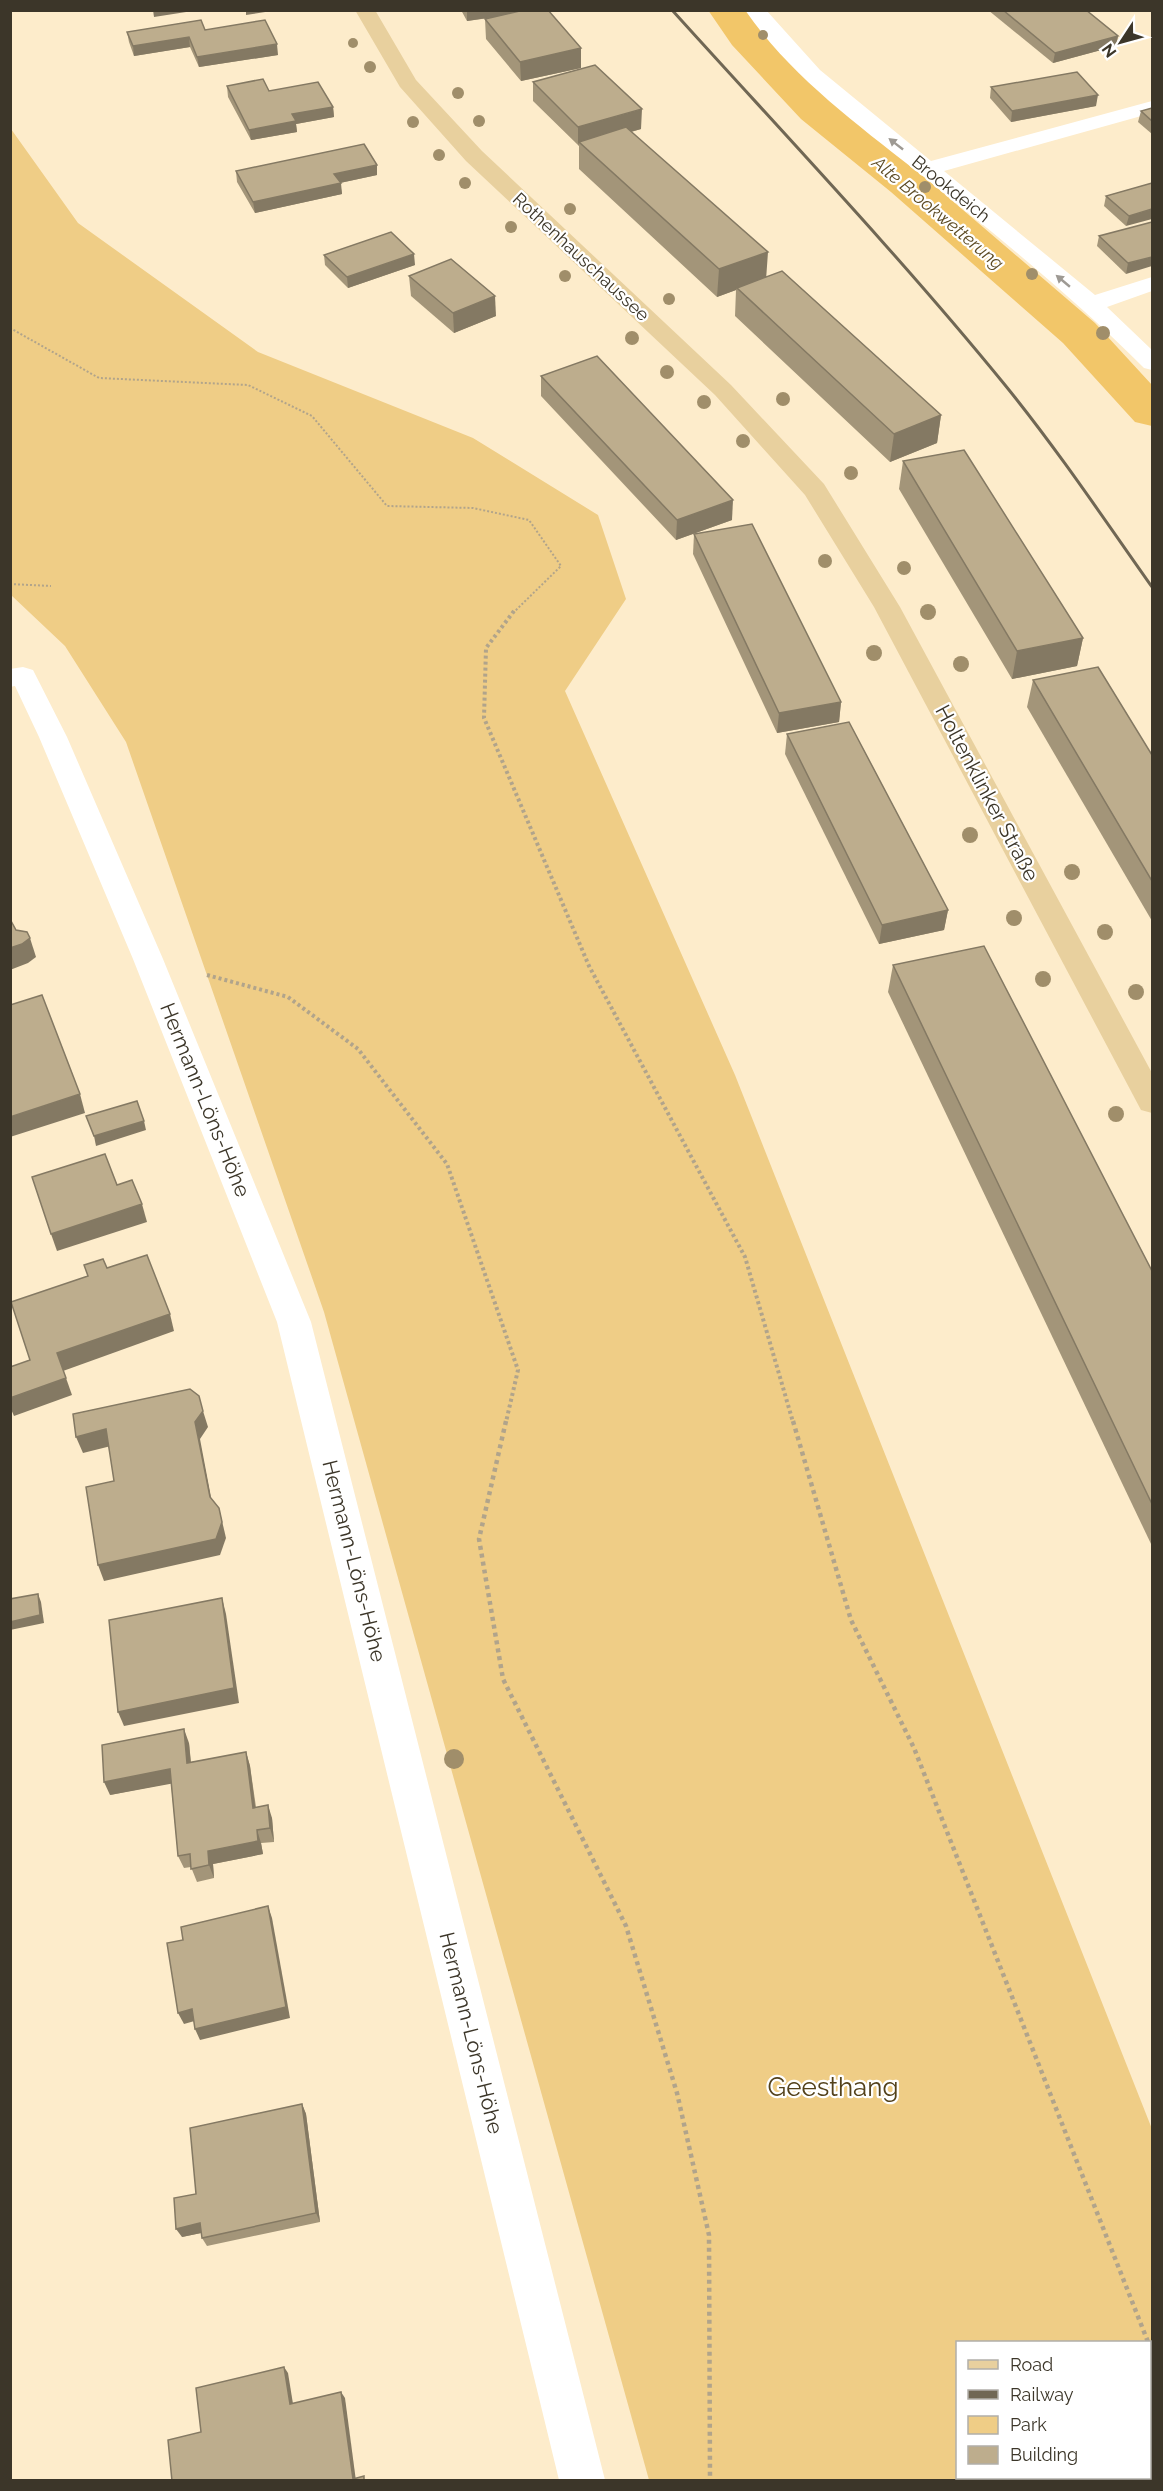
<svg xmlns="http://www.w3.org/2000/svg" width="1163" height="2491" viewBox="0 0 1163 2491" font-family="Raleway,sans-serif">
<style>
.green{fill:#efcd86;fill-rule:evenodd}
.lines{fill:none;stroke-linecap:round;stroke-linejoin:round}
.canal{fill:#f2c669;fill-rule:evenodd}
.path-far2{stroke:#b1a48b;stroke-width:2;stroke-dasharray:2 2;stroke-linecap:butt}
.path-far1{stroke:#b1a48b;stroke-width:4;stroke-dasharray:3 3;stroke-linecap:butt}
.path{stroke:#b1a48b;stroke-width:4.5;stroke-dasharray:4 4;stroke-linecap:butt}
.minor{fill:#fff;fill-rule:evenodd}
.major{fill:#e8d09e;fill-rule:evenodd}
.rail{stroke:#706754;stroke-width:3}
.tree{fill:#a08e6a}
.wall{fill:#a39579}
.shaded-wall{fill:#847963}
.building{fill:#bdad8d;stroke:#847963;stroke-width:1.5}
.oneway{fill:#9e9a94}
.labels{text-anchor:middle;stroke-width:4.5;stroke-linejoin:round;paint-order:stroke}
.far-street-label{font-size:18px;fill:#3c3629;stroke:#fff}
.far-water-label{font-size:18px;font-style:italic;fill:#5d4b24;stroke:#fff}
.street-label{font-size:21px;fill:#3c3629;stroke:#fff}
.near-park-label{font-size:26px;fill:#53411a;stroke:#fff}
</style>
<rect width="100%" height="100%" fill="#fdeccb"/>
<path class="green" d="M11,129L78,223L258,352L473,438L598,515L626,599L565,691L735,1075L1152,2129V2480H649L324,1312L126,742L65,646L11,595ZM958,2342H1150V2478H958Z"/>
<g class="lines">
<path class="canal" d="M708,10H747L760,29L831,101L921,174L1095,323L1152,385V426L1135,422L1063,343L891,192L801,119L732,45Z"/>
<g class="path-far2">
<path d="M10,328L99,378L248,385L312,416L387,506L473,508L529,520L561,566L513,613"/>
<path d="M10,584L51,586"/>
</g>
<g class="path-far1">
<path d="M514,611L486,648L484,718L589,966L745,1257L793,1422"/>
<path d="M207,975L288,997L358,1049L447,1164L518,1370L506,1422"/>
</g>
<g class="path">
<path d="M506,1421L479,1539L503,1679L626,1926L677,2093L709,2235L710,2480"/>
<path d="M793,1421L851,1620L914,1748L1148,2342"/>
<path d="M1150,2347L1152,2355"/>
</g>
<g class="minor">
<path d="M745,10H766L820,70L931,161L1152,101V113L944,171L1095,295L1152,277V291L1107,307L1152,350V370L1144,368C1075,299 1000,238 924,177C861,127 792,78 745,10Z"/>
<path d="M23,667L33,670L67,737L163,959L311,1322L605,2480H559L277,1322L133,959L39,737L15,686L10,687V669Z"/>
</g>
<path class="major" d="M355,10H375L416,80L482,151L731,385L824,484L900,607L1152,1073V1113L1141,1110L874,607L805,495L715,395L466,161L400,87Z"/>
<path class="rail" d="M672,10C784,134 899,255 1005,385C1057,449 1104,519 1152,587"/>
</g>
<g class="tree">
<circle cx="763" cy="35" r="5"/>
<circle cx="353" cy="43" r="5"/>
<circle cx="370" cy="67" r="6"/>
<circle cx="458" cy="93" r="6"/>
<circle cx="479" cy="121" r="6"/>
<circle cx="413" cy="122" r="6"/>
<circle cx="439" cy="155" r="6"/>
<circle cx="465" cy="183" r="6"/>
<circle cx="925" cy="187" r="6"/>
<circle cx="570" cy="209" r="6"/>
<circle cx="511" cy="227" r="6"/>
<circle cx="1032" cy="274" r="6"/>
<circle cx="565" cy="276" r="6"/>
<circle cx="669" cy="299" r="6"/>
<circle cx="1103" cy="333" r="7"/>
<circle cx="632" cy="338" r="7"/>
<circle cx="667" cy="372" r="7"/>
<circle cx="783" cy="399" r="7"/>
<circle cx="704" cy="402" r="7"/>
<circle cx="743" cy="441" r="7"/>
<circle cx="851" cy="473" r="7"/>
<circle cx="825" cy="561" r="7"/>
<circle cx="904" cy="568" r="7"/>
<circle cx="928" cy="612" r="8"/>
<circle cx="874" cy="653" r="8"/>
<circle cx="961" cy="664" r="8"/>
<circle cx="970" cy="835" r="8"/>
<circle cx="1072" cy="872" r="8"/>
<circle cx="1014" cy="918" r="8"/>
<circle cx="1105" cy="932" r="8"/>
<circle cx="1043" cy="979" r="8"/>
<circle cx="1136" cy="992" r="8"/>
<circle cx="1116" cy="1114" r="8"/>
<circle cx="454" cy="1759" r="10"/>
</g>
<g class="wall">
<path d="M461,10H548L581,68L521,81L486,39L485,19L489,18L467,21Z"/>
<path d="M988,10H1086L1118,36L1116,46L1053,63Z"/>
<path d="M205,30L278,55L199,67L190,47L134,56L129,42L127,32Z"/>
<path d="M533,82L641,129L631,132L767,277L941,415L937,443L890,462L735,316L736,290L717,297L579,169V146L533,101Z"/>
<path d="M227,86L269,91L333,107L334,117L296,124L297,132L251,140L228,97Z"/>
<path d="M991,87L1096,106L1011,122L990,98Z"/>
<path d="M1152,108V134L1138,122L1141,111Z"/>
<path d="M236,171L377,175L340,183L342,194L255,213L237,182Z"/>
<path d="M1152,183L1126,226L1104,206L1106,196Z"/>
<path d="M1152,222L1126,274L1097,246L1099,236Z"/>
<path d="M324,255L415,265L348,288L325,265Z"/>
<path d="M409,276L496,316L454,333L411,296Z"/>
<path d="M541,376L732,520L676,540L541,396Z"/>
<path d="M903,461L1083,638L1077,666L1012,679L899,489Z"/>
<path d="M694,534L841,702L839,722L777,733L693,554Z"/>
<path d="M1033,680L1152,755V921L1027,707Z"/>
<path d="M787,734L948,910L944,930L879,944L785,754Z"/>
<path d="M893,965L1152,1271V1546L888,992Z"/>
<path d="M189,1743L191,1762L246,1752L250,1766L256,1807L272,1818L274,1842L261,1843L263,1854L213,1864L214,1878L197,1882L191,1867L184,1868L178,1856L171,1783L110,1795Z"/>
<path d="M302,2104L306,2114L320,2222L207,2246L202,2238L201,2233L182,2237L196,2194Z"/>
</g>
<g class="shaded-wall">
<path d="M153,10H199L154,17Z"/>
<path d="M246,10H278L246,15Z"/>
<path d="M467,10H540L467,21Z"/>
<path d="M1118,36L1116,46L1053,63L1055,53Z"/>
<path d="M189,37L190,47L134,56L133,46Z"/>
<path d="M277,44L278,55L199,67L197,57Z"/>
<path d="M581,48V68L521,81L520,62Z"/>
<path d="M1098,95L1096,106L1011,122L1012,111Z"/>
<path d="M333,107L334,117L296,124L297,132L251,140L249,130L292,114Z"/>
<path d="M642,109L641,129L583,145L579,142L578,146V127Z"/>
<path d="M377,165V175L335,184L334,174Z"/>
<path d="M341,183L342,194L255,213L253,202Z"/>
<path d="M1152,209V219L1126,226L1129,216Z"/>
<path d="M768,252L766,280L737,288L736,290L717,297L719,269Z"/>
<path d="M414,254L415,265L348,288L347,277Z"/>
<path d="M1152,257V266L1126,274L1128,263Z"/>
<path d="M495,296L496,316L454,333L453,313Z"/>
<path d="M941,415L937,443L890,462L894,434Z"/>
<path d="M733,500L732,520L676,540L677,520Z"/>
<path d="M1083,638L1077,666L1012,679L1017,651Z"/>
<path d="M841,702L839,722L777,733L779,713Z"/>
<path d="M948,910L944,930L879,944L882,925Z"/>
<path d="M30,938L36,957L28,963L10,970V948Z"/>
<path d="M80,1094L85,1113L10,1137V1117Z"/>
<path d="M144,1121L146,1130L96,1146L94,1136Z"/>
<path d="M142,1204L147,1222L57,1251L51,1234Z"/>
<path d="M170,1314L174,1331L63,1371L57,1353Z"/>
<path d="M66,1378L72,1395L14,1416L10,1407V1398Z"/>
<path d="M203,1411L208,1427L200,1439L214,1513L210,1497L195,1422Z"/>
<path d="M106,1429L111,1446L83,1453L76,1437Z"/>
<path d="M219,1508L226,1538L220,1555L104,1581L98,1565Z"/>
<path d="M38,1594L41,1602L44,1623L10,1630V1622Z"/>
<path d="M222,1598L226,1614L239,1703L124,1726L118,1712Z"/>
<path d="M184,1729L189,1743L192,1777L187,1763Z"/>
<path d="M246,1752L250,1766L257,1821L253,1808Z"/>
<path d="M170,1769L175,1783L110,1795L104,1782Z"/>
<path d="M268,1805L272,1818L274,1842L270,1828Z"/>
<path d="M257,1830L261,1843L263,1854L213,1864L214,1878L209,1865L208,1851Z"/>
<path d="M268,1906L272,1918L290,2018L200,2040L195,2029Z"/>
<path d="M192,2009L198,2020L184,2024L178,2013Z"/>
<path d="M302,2104L306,2114L320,2222L316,2213Z"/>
<path d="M200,2223L206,2232L182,2237L176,2229Z"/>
<path d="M284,2367L288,2373L294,2410L290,2404Z"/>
<path d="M341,2392L345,2398L356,2481L353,2479Z"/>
</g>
<g class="building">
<path d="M524,10H548L581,48L520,62L485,19Z"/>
<path d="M1003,10H1086L1118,36L1055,53Z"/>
<path d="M201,20L205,30L265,20L277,44L197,57L189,37L133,46L127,32Z"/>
<path d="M595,65L642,109L578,127L533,82Z"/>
<path d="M1077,72L1098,95L1012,111L991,87Z"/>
<path d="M263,79L269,91L318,82L333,107L292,114L296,121L249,130L227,86Z"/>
<path d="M1152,108V121L1141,111Z"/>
<path d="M626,127L768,252L719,269L579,142Z"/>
<path d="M364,144L377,165L334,174L341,183L253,202L236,171Z"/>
<path d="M1152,183V209L1129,216L1106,196Z"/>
<path d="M1152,222V257L1128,263L1099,236Z"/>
<path d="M391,232L414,254L347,277L324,255Z"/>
<path d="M451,259L495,296L453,313L409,276Z"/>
<path d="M782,271L941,415L894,434L737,288Z"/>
<path d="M597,356L733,500L677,520L541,376Z"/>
<path d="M964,450L1083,638L1017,651L903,461Z"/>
<path d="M752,524L841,702L779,713L694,534Z"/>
<path d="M1098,667L1152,755V881L1033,680Z"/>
<path d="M849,722L948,910L882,925L787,734Z"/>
<path d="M10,919L16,930L27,932L30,938L22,944L10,948Z"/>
<path d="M984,946L1152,1271V1504L893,965Z"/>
<path d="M42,995L80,1094L10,1117V1005Z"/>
<path d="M137,1101L144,1121L94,1136L86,1116Z"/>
<path d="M105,1154L117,1185L132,1180L142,1204L51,1234L32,1177Z"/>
<path d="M147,1255L170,1314L57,1353L66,1378L10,1398V1367L30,1360L11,1302L88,1276L84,1265L103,1259L107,1268Z"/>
<path d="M190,1389L199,1396L203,1411L195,1422L210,1497L219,1508L222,1522L216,1539L98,1565L86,1487L114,1481L106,1429L76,1437L73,1414Z"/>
<path d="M38,1594L40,1615L10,1622V1599Z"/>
<path d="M222,1598L234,1688L118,1712L109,1620Z"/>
<path d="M184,1729L187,1763L246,1752L253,1808L268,1805L270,1828L257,1830L258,1841L208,1851L209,1865L191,1869L190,1854L178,1856L170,1769L104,1782L102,1745Z"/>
<path d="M268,1906L286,2007L195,2029L192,2009L178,2013L167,1943L183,1940L181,1927Z"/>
<path d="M302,2104L316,2213L202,2238L200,2223L176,2229L174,2198L196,2194L190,2128Z"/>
<path d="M284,2367L290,2404L341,2392L353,2479L364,2476V2481H172L168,2440L201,2432L196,2388Z"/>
</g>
<defs><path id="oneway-solid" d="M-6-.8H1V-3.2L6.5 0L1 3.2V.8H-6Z" transform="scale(1.5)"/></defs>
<g class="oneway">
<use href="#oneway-solid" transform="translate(896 144) rotate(-142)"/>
<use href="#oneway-solid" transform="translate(1063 281) rotate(-140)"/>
</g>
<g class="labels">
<g class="far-street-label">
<text transform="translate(951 189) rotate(39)" y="6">Brookdeich</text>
<text transform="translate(581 257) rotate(43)" y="6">Rothenhauschaussee</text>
</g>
<g class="far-water-label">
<text transform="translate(938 213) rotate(40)" y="6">Alte Brookwetterung</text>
</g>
<g class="street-label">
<text transform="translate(987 793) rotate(62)" y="7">Holtenklinker Straße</text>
<text transform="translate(205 1100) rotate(68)" y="7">Hermann-Löns-Höhe</text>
<text transform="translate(354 1561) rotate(76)" y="7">Hermann-Löns-Höhe</text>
<text transform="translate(471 2033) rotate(76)" y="7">Hermann-Löns-Höhe</text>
</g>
<g class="near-park-label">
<text x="833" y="2096">Geesthang</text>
</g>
</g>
<rect width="1163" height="2491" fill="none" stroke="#3c3629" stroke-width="24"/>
<rect x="956" y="2341" width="195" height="138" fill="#ffffff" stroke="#b1afa9" stroke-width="1.5"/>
<rect x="968" y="2360" width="30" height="9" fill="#e8d09e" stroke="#b1afa9" stroke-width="1.5"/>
<text x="1010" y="2371" font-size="18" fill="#3c3629">Road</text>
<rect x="968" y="2390" width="30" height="9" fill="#706754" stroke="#b1afa9" stroke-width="1.5"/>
<text x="1010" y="2401" font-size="18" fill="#3c3629">Railway</text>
<rect x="968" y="2416" width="30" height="18" fill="#efcd86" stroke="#b1afa9" stroke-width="1.5"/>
<text x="1010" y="2431" font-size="18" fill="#3c3629">Park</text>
<rect x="968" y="2446" width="30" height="18" fill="#bdad8d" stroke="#b1afa9" stroke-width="1.5"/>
<text x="1010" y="2461" font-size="18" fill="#3c3629">Building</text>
<g transform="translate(1121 42) rotate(234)" stroke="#ffffff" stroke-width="4.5" paint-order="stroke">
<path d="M0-4.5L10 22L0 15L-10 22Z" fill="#3c3629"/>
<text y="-9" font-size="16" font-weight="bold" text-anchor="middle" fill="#3c3629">N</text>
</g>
</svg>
